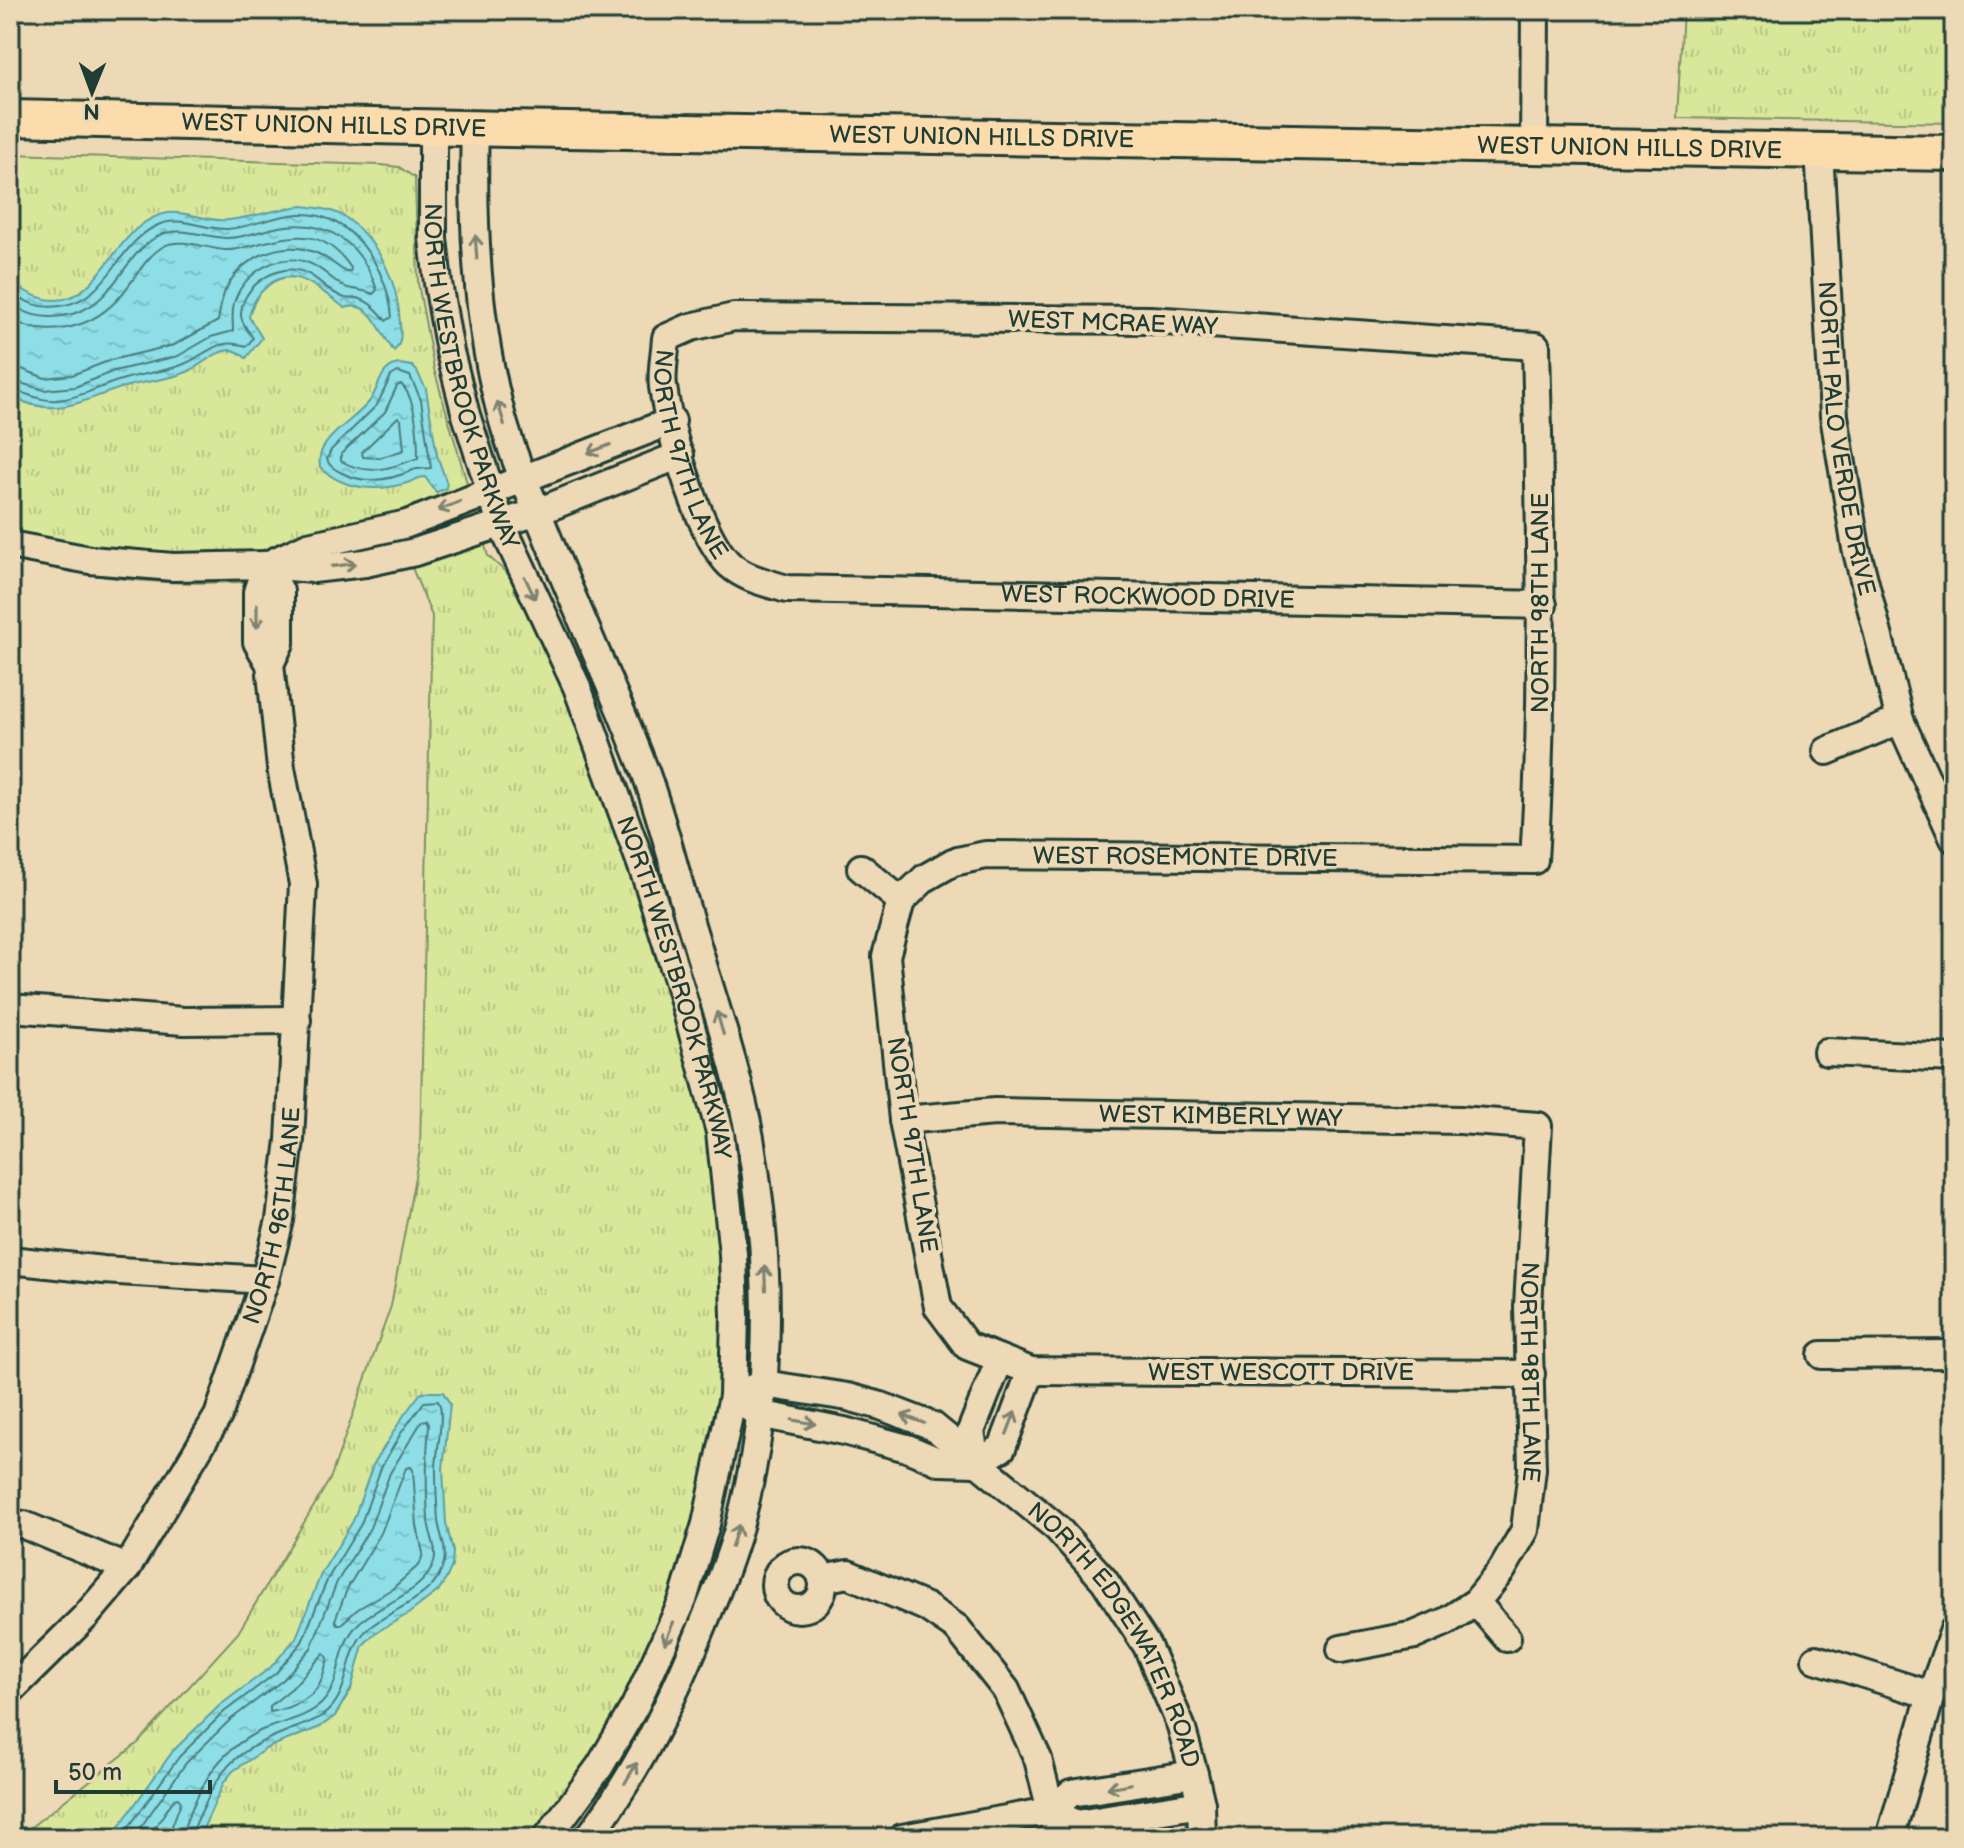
<svg xmlns="http://www.w3.org/2000/svg" width="1964" height="1848" viewBox="0 0 1964 1848" font-family="'Balsamiq Sans',sans-serif">
  <style>
    .grass { fill: url(#grass-tufts); stroke: #7c9267; stroke-width: 2 }
    .water { fill: url(#water-ripples); stroke: #619e9f; stroke-width: 2 }
    .lines { fill: none; stroke-linecap: round; stroke-linejoin: round }
    .shore { stroke: #4b7d7b; stroke-width: 2 }
    .minor-casing { stroke: #1f3d34; stroke-width: 32 }
    .major-casing { stroke: #1f3d34; stroke-width: 40 }
    .minor { stroke: #eed9b7; stroke-width: 26 }
    .major { stroke: #fcdcac; stroke-width: 34 }
    .oneway { stroke: #7c836f }
    .labels { text-anchor: middle; dominant-baseline: central; stroke-width: 8; stroke-linejoin: round; paint-order: stroke }
    .street-label { font-size: 24px; fill: #1f3d34; stroke: #eed9b7 }
  </style>
  <defs>
    <pattern id="grass-tufts" width="24" height="20" patternUnits="userSpaceOnUse" patternTransform="scale(2)"><rect width="24" height="20" fill="#d8e79a"/><path d="M3 7l-1-3M5 7V3M7 7l1-3M15 17l-1-3M17 17v-4M19 17l1-3" fill="none" stroke="#b9c785"/></pattern>
    <pattern id="water-ripples" width="26" height="14" patternUnits="userSpaceOnUse" patternTransform="scale(2)"><rect width="26" height="14" fill="#8ddee6"/><path d="M2 4q2-2 4 0t4 0M15 11q2-2 4 0t4 0" fill="none" stroke="#79bfc6"/></pattern>
  </defs>
  <rect width="100%" height="100%" fill="#eed9b7"/>
  <filter id="ink" filterUnits="userSpaceOnUse"><feTurbulence type="fractalNoise" baseFrequency=".0125" numOctaves="2"/><feDisplacementMap in="SourceGraphic" scale="16" xChannelSelector="R" yChannelSelector="G"/><feConvolveMatrix kernelMatrix="1 2 1 2 8 2 1 2 1" color-interpolation-filters="sRGB"/></filter>
  <g filter="url(#ink)">
    <!-- grass -->
    <path class="grass" d="M1683,10h271v113l-277,-5z
      M10,154l371,11 18,2 16,11 3,105 16,86 54,187 68,62 63,142 63,177 27,91 32,158 11,84 -1,129 -40,149 -64,156 -81,134h-549l121,-95 100,-110 92,-154 61,-173 29,-156 12,-534 -22,-53c-103,20 -231,28 -335,9 -22,-3 -43,-10 -65,-16z"/>
    <!-- water -->
    <path class="water" d="M302,206c16,2 33,3 47,14 32,25 49,63 51,103 1,11 2,21 -6,28 -13,-15 -22,-53 -49,-43 -13,-9 -27,-22 -42,-28 -26,-11 -49,13 -54,37l13,21 -16,20c-5,-4 -9,-8 -16,-8 -16,1 -29,16 -43,22 -22,9 -44,9 -66,16 -44,14 -66,31 -111,8v-115c87,66 94,-59 158,-68 20,-3 41,10 61,7 24,-3 48,-11 73,-14z
      M399,364l13,2 5,5 9,18 11,66 10,29 -2,5 -9,3 -11,-15c-9,0 -10,4 -18,6 -30,9 -64,7 -87,-16 -1,-7 -1,-12 3,-19 10,-18 33,-30 46,-46 11,-14 10,-35 30,-38z
      M426,1392h17l7,12 -7,65 3,54 7,28 -1,15 -6,13 -8,12 -30,23 -33,19 -12,12 -12,44 -16,27 -15,11 -53,21 -34,23 -9,11 -25,56h-88l62,-87 46,-45 52,-39 25,-29 25,-64 32,-53 20,-56 31,-50 16,-21z"/>
    <g class="lines">
      <!-- shore -->
      <path class="shore" d="M10,291c16,12 30,18 50,15 49,-6 56,-61 96,-80 23,-12 47,4 72,3 24,-2 47,-14 71,-15 54,-2 89,56 93,103l-6,4c-7,-10 -16,-20 -29,-23 -4,0 -8,1 -12,0 -18,-5 -29,-25 -48,-28 -25,-4 -57,19 -56,46 1,8 8,16 12,22l-6,8c-32,-10 -41,11 -68,20 -20,7 -41,8 -61,15 -20,6 -38,17 -60,19 -19,2 -31,-8 -48,-10
        M10,303c17,12 31,16 52,13 53,-7 57,-58 96,-80 20,-11 46,1 67,2 17,1 37,-8 54,-11 49,-9 82,16 98,63l-4,4c-9,-4 -16,-4 -25,-6 -13,-4 -24,-19 -37,-24 -29,-14 -66,7 -76,36 -4,11 -2,20 -2,31l-22,6 -33,19 -64,15 -39,16 -31,3 -34,-10
        M10,318c33,22 79,11 106,-17 17,-17 27,-43 48,-55 17,-9 43,3 61,4 10,1 20,-3 29,-5 43,-11 70,-17 97,23l-1,4h-4c-10,-6 -20,-16 -32,-20 -34,-13 -74,6 -89,39 -4,9 -5,20 -7,30l-44,24 -63,15 -39,15 -27,3 -23,-9 -12,-2
        M398,372l12,4 11,24 10,68c-5,1 -13,0 -18,2 -24,11 -49,15 -73,2 -7,-4 -11,-6 -13,-13l4,-9 46,-45 14,-29z
        M401,384c15,14 17,53 17,74 -27,10 -49,19 -77,3v-7l44,-42 12,-26z
        M398,417l3,3 3,30 -25,8 -16,-1 -1,-5z
        M411,1467l2,3 4,56 6,27 -3,11 -28,25 -34,20 -17,15h-4l-2,-4 13,-33 33,-54 25,-65z
        M324,1653l4,5c-8,28 -9,37 -39,49 -7,2 -12,4 -19,5v-6l22,-18z
        M121,1838l58,-81 45,-45 52,-39 26,-31 26,-64 33,-54 20,-56 20,-35 23,-31 14,-1c8,11 -3,55 -2,71 0,16 1,33 2,49 2,14 9,27 6,41 -7,35 -51,46 -75,66 -25,21 -17,58 -39,81 -12,13 -32,17 -48,24 -40,16 -60,31 -77,71 -5,11 -12,22 -13,34
        M133,1838l53,-75 44,-43 53,-40 28,-32 26,-66 33,-54 20,-55 32,-52 5,-1 2,4c-3,32 -3,63 -1,96 1,14 10,28 6,42 -8,29 -53,42 -74,60 -26,25 -16,59 -38,81 -15,15 -41,19 -60,27 -35,16 -53,40 -68,74 -5,11 -11,22 -12,34
        M148,1838l26,-39 4,-1 3,4 -9,24 -2,12"/>
      <!-- minor casing -->
      <g class="minor-casing">
        <g id="minor">
          <path id="s1" d="M433,127v111l5,45 12,69 16,63 35,108 76,164 71,196 31,100 41,149 13,122 2,61 -2,81 -27,128 -23,76 -48,106 -35,60 -53,72"/>
          <path d="M475,128c-3,93 1,188 24,278 9,38 25,74 40,110 34,87 74,171 107,258 19,53 32,110 49,164 19,66 43,133 55,200 22,127 23,260 -10,385 -12,43 -30,85 -47,126 -28,67 -61,131 -105,189"/>
          <path d="M1534,146l1,-136"/>
          <path id="s2" d="M1819,150l15,266 22,132 44,172 54,119"/>
          <path d="M10,545l80,15 83,7 93,-2 47,4 52,-6 50,-11 122,-40 143,-57"/>
          <path d="M269,564l39,-18 99,-22 265,-103"/>
          <path d="M266,565l14,26v52l-10,21"/>
          <path d="M1827,751l73,-31"/>
          <path d="M861,868l40,33"/>
          <path d="M10,1008l174,13 113,-1"/>
          <path d="M1827,1052l127,6"/>
          <path id="s3" d="M903,1120l92,-8 465,8 78,6 -10,180 4,163 -7,61 -23,40 -26,32 -29,19 -32,14 -74,14"/>
          <path d="M10,1260l93,10 162,10"/>
          <path d="M1822,1355l132,-1"/>
          <path id="s4" d="M1531,1374l-500,-3 -64,-25 -29,-39 -35,-187 -17,-164 15,-55 24,-23 28,-16 33,-7 548,5c11,-173 6,-341 2,-514l-386,-26 -416,-3 -43,10 -25,11c-1,16 -5,34 -3,49 6,43 36,149 67,178 16,14 37,18 57,24l756,16"/>
          <path id="s5" d="M747,1390l17,-6 84,13 33,9 52,20 124,102 47,52 43,66 34,80 13,48 7,30 1,34"/>
          <path d="M745,1405l14,9 85,17 63,17 33,14 36,1"/>
          <path d="M976,1463l26,-15 29,-77"/>
          <path d="M976,1463l-5,-32 29,-72"/>
          <path d="M10,1523l14,2 103,43"/>
          <circle cx="799" cy="1585" r="24"/>
          <path d="M822,1579l26,-5 78,33 31,21 49,62 32,69 20,79"/>
          <path d="M1476,1602l31,36"/>
          <path d="M1816,1659l115,36"/>
          <path id="s6" d="M10,1691l76,-75 41,-48 91,-152 47,-136 15,-60 10,-80 13,-256 -22,-116 -11,-104 -13,-22v-50l9,-27"/>
          <path d="M1050,1811l27,13 124,-20"/>
          <path d="M902,1838l148,-27 21,-18 123,-19"/>
          <path d="M1890,1838l41,-143 23,-65"/>
        </g>
      </g>
      <!-- major casing -->
      <g class="major-casing">
        <g id="major">
          <path id="s7" d="M10,118l498,11 1446,24"/>
        </g>
      </g>
      <!-- minor -->
      <use href="#minor" class="minor"/>
      <!-- major -->
      <use href="#major" class="major"/>
    </g>
    <!-- one-way arrows -->
    <defs><path id="oneway-shaft" d="M-6 0H5M1.5-3L5.5 0L1.5 3" fill="none" stroke-width="1.6" stroke-linecap="round" stroke-linejoin="round" transform="scale(2)"/></defs>
    <g class="oneway">
      <use href="#oneway-shaft" transform="translate(476 247) rotate(-94)"/>
      <use href="#oneway-shaft" transform="translate(501 413) rotate(-106)"/>
      <use href="#oneway-shaft" transform="translate(599 449) rotate(159)"/>
      <use href="#oneway-shaft" transform="translate(449 506) rotate(158)"/>
      <use href="#oneway-shaft" transform="translate(344 565) rotate(-7)"/>
      <use href="#oneway-shaft" transform="translate(530 588) rotate(65)"/>
      <use href="#oneway-shaft" transform="translate(257 616) rotate(90)"/>
      <use href="#oneway-shaft" transform="translate(720 1023) rotate(-106)"/>
      <use href="#oneway-shaft" transform="translate(765 1278) rotate(-92)"/>
      <use href="#oneway-shaft" transform="translate(913 1419) rotate(-159)"/>
      <use href="#oneway-shaft" transform="translate(804 1422) rotate(10)"/>
      <use href="#oneway-shaft" transform="translate(1011 1423) rotate(-69)"/>
      <use href="#oneway-shaft" transform="translate(735 1536) rotate(-71)"/>
      <use href="#oneway-shaft" transform="translate(669 1633) rotate(112)"/>
      <use href="#oneway-shaft" transform="translate(631 1773) rotate(-59)"/>
      <use href="#oneway-shaft" transform="translate(1119 1786) rotate(170)"/>
    </g>
  </g>
  <g class="labels">
    <!-- street labels -->
    <g class="street-label">
      <text stroke="none"><textPath href="#s7" startOffset="324">WEST UNION HILLS DRIVE</textPath></text>
      <text stroke="none"><textPath href="#s7" startOffset="972">WEST UNION HILLS DRIVE</textPath></text>
      <text stroke="none"><textPath href="#s7" startOffset="1620">WEST UNION HILLS DRIVE</textPath></text>
      <text transform="translate(1113 323) rotate(2)">WEST MCRAE WAY</text>
      <text stroke="none"><textPath href="#s1" startOffset="254">NORTH WESTBROOK PARKWAY</textPath></text>
      <text stroke="none"><textPath href="#s2" startOffset="290">NORTH PALO VERDE DRIVE</textPath></text>
      <text stroke="none"><textPath href="#s4" startOffset="3186">NORTH 97TH LANE</textPath></text>
      <text stroke="none"><textPath href="#s4" startOffset="3730">WEST ROCKWOOD DRIVE</textPath></text>
      <text transform="translate(1540 603) rotate(-90)">NORTH 98TH LANE</text>
      <text stroke="none"><textPath href="#s4" startOffset="1328">WEST ROSEMONTE DRIVE</textPath></text>
      <text stroke="none"><textPath href="#s1" startOffset="902">NORTH WESTBROOK PARKWAY</textPath></text>
      <text stroke="none"><textPath href="#s3" startOffset="318">WEST KIMBERLY WAY</textPath></text>
      <text transform="translate(912 1145) rotate(81)">NORTH 97TH LANE</text>
      <text stroke="none"><textPath href="#s6" startOffset="556">NORTH 96TH LANE</textPath></text>
      <text x="1281" y="1372">WEST WESCOTT DRIVE</text>
      <text stroke="none"><textPath href="#s3" startOffset="882">NORTH 98TH LANE</textPath></text>
      <text stroke="none"><textPath href="#s5" startOffset="476">NORTH EDGEWATER ROAD</textPath></text>
    </g>
  </g>
  <!-- margin -->
  <rect width="1964" height="1848" fill="none" stroke="#eed9b7" stroke-width="40"/>
  <rect x="20" y="20" width="1924" height="1808" fill="none" stroke="#1f3d34" stroke-width="3" filter="url(#ink)"/>
  <!-- north arrow -->
  <g transform="translate(92 92) rotate(181)" stroke="#eed9b7" stroke-width="6" paint-order="stroke">
  <path d="M0-6L14 30L0 20L-14 30Z" fill="#1f3d34"/>
  <text y="-12" font-size="22" font-weight="bold" text-anchor="middle" fill="#1f3d34">N</text>
  </g>
  <!-- scale -->
  <path d="M56 1780v12h154v-12" fill="none" stroke="#1f3d34" stroke-width="4"/>
  <text x="68" y="1780" font-size="24" fill="#1f3d34" stroke="#eed9b7" stroke-width="6" paint-order="stroke">50 m</text>
</svg>
